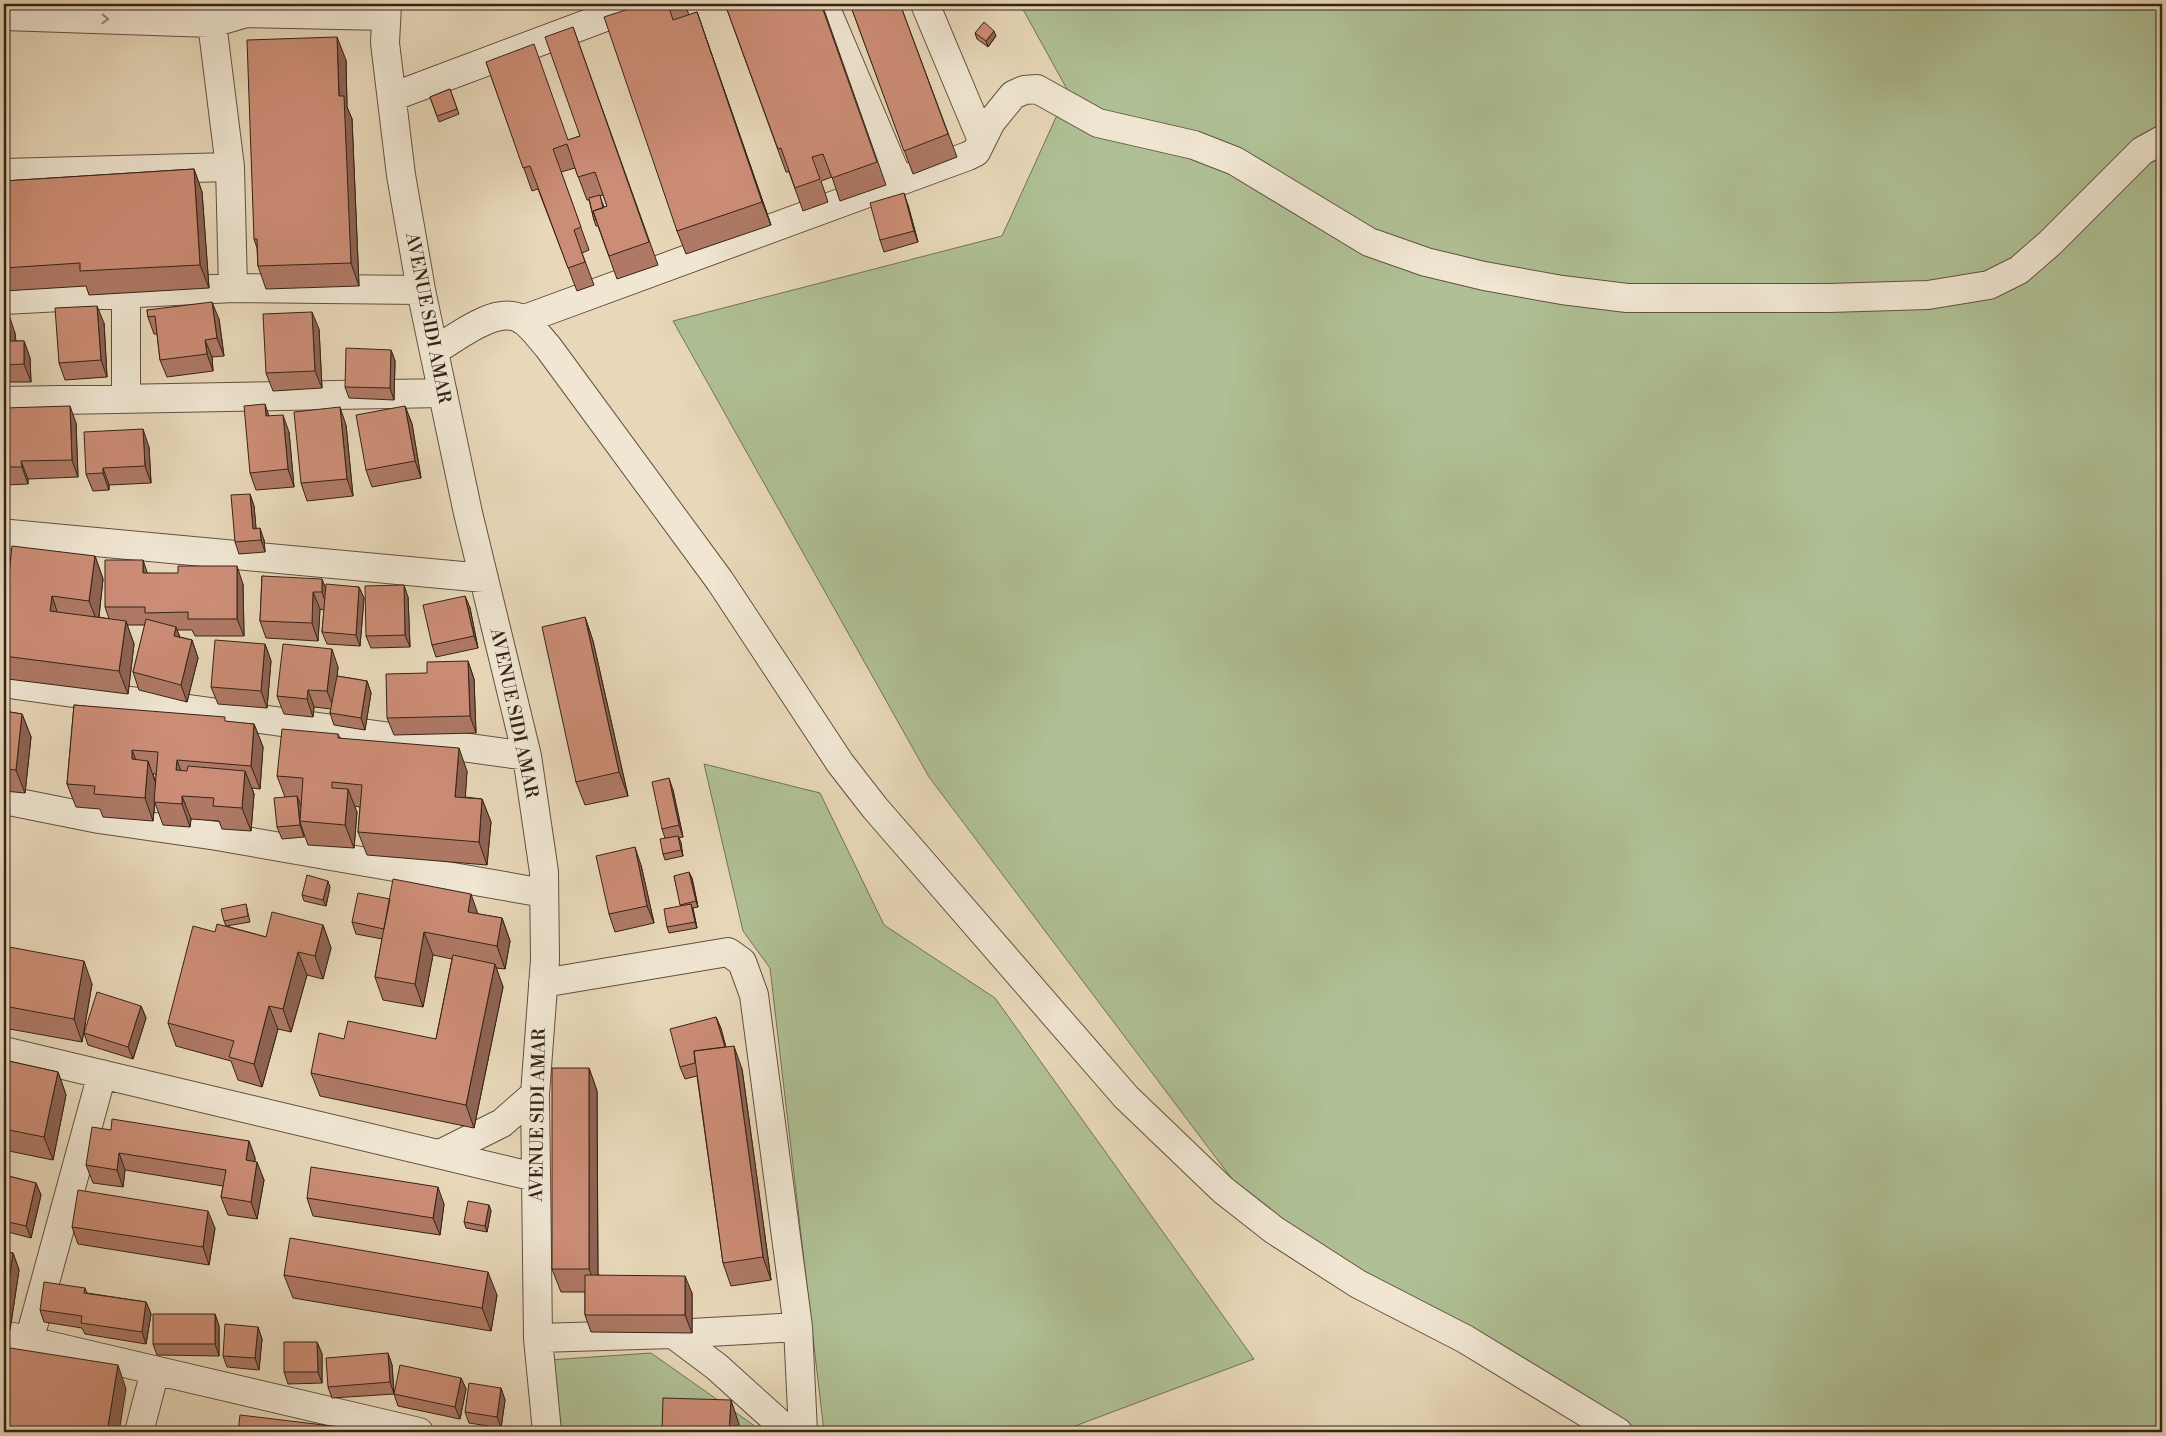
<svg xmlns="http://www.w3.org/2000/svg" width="2166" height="1436" viewBox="0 0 2166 1436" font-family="'Libre Bodoni',serif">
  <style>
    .green { fill: #afc094; stroke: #727256 }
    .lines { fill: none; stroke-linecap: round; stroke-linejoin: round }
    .minor-casing { stroke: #625040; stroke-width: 30 }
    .minor { stroke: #f0e6d2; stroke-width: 28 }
    .wall { fill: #af7965; stroke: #352318; fill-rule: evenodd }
    .shaded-wall { fill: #8f6353; stroke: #352318 }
    .building { fill: #cc8d76; stroke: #352318 }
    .oneway { stroke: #928475 }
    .labels { text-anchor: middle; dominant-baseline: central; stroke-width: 4.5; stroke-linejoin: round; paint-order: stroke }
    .street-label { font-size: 18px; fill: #352318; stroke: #f0e6d2 }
  </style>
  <rect width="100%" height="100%" fill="#e8d8b9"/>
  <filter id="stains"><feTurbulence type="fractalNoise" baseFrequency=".004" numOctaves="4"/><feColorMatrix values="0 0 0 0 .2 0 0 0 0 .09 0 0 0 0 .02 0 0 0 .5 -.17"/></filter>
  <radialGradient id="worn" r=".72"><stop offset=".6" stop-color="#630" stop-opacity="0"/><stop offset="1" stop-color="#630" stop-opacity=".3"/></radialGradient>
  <!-- green -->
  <path class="green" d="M1020,4h1142v1428h-538l-352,-200 -343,-455 -256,-456 329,-85 66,-145z
    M704,764l116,29 64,132 111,73 259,361 -195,73h-235l-54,-464 -27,-37z
    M651,1353l108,76 2,3h-206l-6,-72z"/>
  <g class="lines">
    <!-- minor casing -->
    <g class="minor-casing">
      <path id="minor" d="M387,4l-2,39 16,132 20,115 47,223 59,243 17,116 1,88 -10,134 3,244 9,94
        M824,4l75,177
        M925,4l57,136
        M213,5l-1,18 18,144 3,121
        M4,16l208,7 34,-10 140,3
        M392,97l248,-93
        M4,173l226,-6
        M4,300l229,-12 188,2
        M522,320l446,-164 8,-4 15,-30 22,-27 11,-5 13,-1 61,34 96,22 41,16 134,81 57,20 58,14 78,14 65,8h202l99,-3 61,-10 30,-15 31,-27 92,-92 20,-11
        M434,351c22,-13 62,-46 87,-32 10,6 19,19 27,28l172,234 120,182 35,45 251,289 97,93 51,40 84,54 107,55 153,93
        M126,399v-107
        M4,401l439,-8
        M10,534l474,44
        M16,685l511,71
        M4,800l95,19 118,17 327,57
        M543,983l185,-31 14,10 12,33 44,332 5,105
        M4,1051l531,126
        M440,1154l62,-31 33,-29
        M673,1334l44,33 72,65
        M4,1335l415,97
        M538,1338l135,-4 125,-7
        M29,1341l73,-267
        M139,1432l16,-61"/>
    </g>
    <!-- minor -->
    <use href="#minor" class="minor"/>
  </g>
  <!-- wall -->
  <path class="wall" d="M644,4h41l4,11 8,-3 74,213 -85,29 -9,-23z
    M725,4h97l64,181 -46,16 -8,-24 -11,4 7,21 -25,9 -14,-39h-3z
    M850,4h50l57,153 -44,17z
    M573,27l85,238 -41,14 -19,-53h-2l-2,-6 -5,-20h-2l-12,-32 -14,4 28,78 -7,3 12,32 -17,6 -39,-102 -6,2 -46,-129 82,78 12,-4zM603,195l4,11 -3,1 -4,-11z
    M975,33l21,3 -8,11 -11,-8z
    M346,60l1,47 5,12 7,167 -93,3 -8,-23 -1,-18 -3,-9z
    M450,89l9,25 -20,8 -9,-25z
    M194,169l8,23 7,96 -120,7 -3,-9 -82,5v-110z
    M908,205l10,37 -34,10 -4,-12z
    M147,310l72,9 5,37 -12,1 1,14 -46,6 -7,-17 -3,-26h-3l-6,-17z
    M4,315l11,18 1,8h8l6,17 1,24h-27z
    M104,323l3,54 -42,3 -6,-17z
    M319,329l3,59 -49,3 -7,-18z
    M391,350l4,11 -1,39 -45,-2 -4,-11z
    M405,406l7,18 9,54 -49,9 -6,-17z
    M4,408l72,15 2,54 -50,2v5l-22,1 -2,-5z
    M346,425l7,71 -46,5 -6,-18z
    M289,432l5,55 -38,3 -6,-17z
    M149,447l2,36 -42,2v5l-16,1 -7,-17z
    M250,494l4,12 2,22 8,12 1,12 -26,2 -4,-12z
    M95,556l8,23 -4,38 10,2 -4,-12 43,-34 95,11 1,52h-49l-3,-6h-15l3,7 12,3 6,18 -11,44 -48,-12 -6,-18 12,-47h-18l7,19 -6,50 -120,-15 -4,-13v-46z
    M262,576l64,11h33l5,11 -4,48 -33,-2 -5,-12 2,-22 -4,-1 -2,32 -52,-3 -6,-17z
    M465,596l5,12 8,40 -42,9 -4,-12z
    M408,597l2,50 -39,1 -5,-12z
    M585,617l8,24 35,155 -43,9 -9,-23z
    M265,644l6,17 -4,47 -49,-4 -7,-17z
    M468,661l6,18 2,54 -82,2 -7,-17 40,-45z
    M338,667l-1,9 30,5 4,12 -6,37 -31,-5 -4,-12 1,-4 -17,-2 -1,10 -29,-3 -7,-18z
    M74,705l153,17 27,2 9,23 -3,42 -8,-1 2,6 -3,37 -29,-2 -3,-8 -28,-2 -1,8 -27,-2 -8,-22 -2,18 -50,-4 -3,-8 -24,-2 -9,-23zM153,774h3v9z
    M4,711l18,3 9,23 -6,56 -21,-2z
    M338,734l2,4 127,33 -2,26 17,2 9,23 -4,43 -120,-10 -9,-23 2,-25 -6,-1 3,6 -3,36 -46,-3 -4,-11v3l-22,2 -5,-12 8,-30 -8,-21z
    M673,790l10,47 -4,1 4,18 -18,4 -2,-6 2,-16 -3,-9z
    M641,865l13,58 -39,9 -6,-18z
    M674,876l18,2 6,29 -5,1 4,20 -28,5 -2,-6 14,-21z
    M330,887l-4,19 -22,-5 -2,-6z
    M390,899l112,19 8,23 -5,28 -9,-1 7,19 -29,141 -154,-32 -9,-23 33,-34h92l16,-80 -19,-4 -10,52 -40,-7 -8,-23 7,-38 -26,-5 -4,-12z
    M246,904l4,18 -24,4 40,11 57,-12 8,23 -8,31 -16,-4 -16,57 -13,-3 -16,58 -24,-7 -7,-19 -55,-15 -8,-23 58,-97 -2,-5z
    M4,946l88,38 -10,58 -78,-14z
    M141,1006l5,12 -13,41 -45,-14 -4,-12z
    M716,1017l10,30 16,22 29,211 -40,6 -8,-23 -26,-187 -12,3 -5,-12z
    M4,1060l54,12 8,23 -13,65 -49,-10z
    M589,1068l8,23 1,184 94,18v40l-101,-1 -6,-17v-23h-24l-9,-23z
    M111,1130l138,11 6,17v4l9,18 -7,39 -29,-4 -7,-18 2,-11 -98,-16 -2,17 -30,-4 -7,-18z
    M4,1175l32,8 5,12 -10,43 -27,-7z
    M307,1198l137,6 -4,31 -127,-19z
    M489,1205l2,6 -4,21 -21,-4 -2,-6z
    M72,1227l143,1 -6,37 -131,-21z
    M4,1251l9,2 6,17 -9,60 -6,-1z
    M284,1275l213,20 -6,36 -198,-33z
    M85,1288l2,5 59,9 5,12 -5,30 -61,-10 -3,-6 -38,-6 -4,-12z
    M215,1314l4,12v30l-62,-1 -4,-11z
    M258,1327l4,12 -3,31 -32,-3 -4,-11z
    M317,1342l5,12v29l-34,1 -4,-12z
    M388,1353l4,12 2,27 67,-14 5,11 -6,30 -62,-13 -4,-12 -62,4 -4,-11z
    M501,1388l4,12 -4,28 -32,-5 -4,-11z"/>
  <!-- shaded-wall -->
  <path class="shaded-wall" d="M697,12l8,23 66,190 -9,-23z
    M994,31l2,5 -8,11 -2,-6z
    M337,37l9,23 1,47 5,12 7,167 -8,-23 -12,-167z
    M194,169l8,23 7,96 -9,-23z
    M904,193l4,12 10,37 -4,-11z
    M212,302l7,17 5,37 -7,-18z
    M97,306l7,17 3,54 -6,-17z
    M312,312l7,17 3,59 -7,-17z
    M9,315l6,18 1,25 -6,-17z
    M205,340l7,17 1,14 -6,-17z
    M24,341l6,17 1,24 -7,-18z
    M391,350l4,11 -1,39 -4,-12z
    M265,404l6,18 -5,-6z
    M70,406l6,17 2,54 -6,-17z
    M405,406l7,18 9,54 -6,-17z
    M340,407l6,18 7,71 -6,-17z
    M283,415l6,17 5,55 -6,-18z
    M143,429l6,18 2,36 -6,-17z
    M21,461l7,18v5l-6,-17z
    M103,468l6,17v5l-6,-17z
    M250,494l4,12 3,34 -4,-11z
    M260,528l4,12 1,12 -4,-12z
    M95,556l8,23 -5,45 -9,-23z
    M143,560l6,18 -6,-5z
    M237,566l6,18 1,52 -7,-17z
    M322,579l7,17 -1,14 -6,-18z
    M404,585l4,12 2,50 -5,-12z
    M359,587l5,11 -4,48 -4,-11z
    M313,592l7,17 -2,32 -6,-18z
    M52,596l8,24 -10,-9z
    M465,596l5,12 8,40 -4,-12z
    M585,617l8,24 35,155 -9,-24z
    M126,621l8,23 -6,50 -9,-23z
    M176,627l6,17 -8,-8z
    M192,640l6,18 -11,44 -6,-17z
    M265,644l6,17 -4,47 -6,-17z
    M332,649l6,18 -4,42 -7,-18z
    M468,661l6,18 2,54 -6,-17z
    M367,681l4,12 -6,37 -4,-12z
    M308,690l6,17 -1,10 -6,-18z
    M22,714l9,23 -6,56 -9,-23z
    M254,724l9,23 -3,42 -9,-23z
    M459,748l8,23 -3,49 -9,-23z
    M132,750l9,23 -9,-14z
    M177,760l8,23 -9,-13z
    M148,761l8,23 -3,37 -8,-23z
    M245,771l9,23 -3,37 -9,-23z
    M669,778l4,12 10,47 -4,-12z
    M348,789l9,23 -3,36 -9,-23z
    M182,796l9,23 -1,8 -8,-23z
    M297,796l5,12 -2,13z
    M482,799l9,23 -4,43 -8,-23z
    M300,822l4,12v3l-4,-12z
    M678,836l3,6 2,14 -2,-6z
    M635,847l6,18 13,58 -7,-17z
    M689,872l3,6 6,29 -2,-6z
    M328,881l2,6 -4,19 -3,-6z
    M471,894l8,23 -11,-5z
    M691,904l2,6 4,18 -2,-6z
    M502,918l8,23 -5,28 -8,-23z
    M323,925l8,23 -8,31 -8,-23z
    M424,932l9,23 -10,52 -8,-23z
    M298,952l9,23 -16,57 -8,-23z
    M84,961l8,23 -10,58 -8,-23z
    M495,964l8,23 -29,141 -8,-23z
    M141,1006l5,12 -13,41 -5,-12z
    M269,1006l9,23 -16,58 -8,-23z
    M716,1017l5,11 10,38 -4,-12z
    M734,1046l8,23 29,211 -8,-23z
    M589,1068l8,23 1,201 -9,-23z
    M58,1072l8,23 -13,65 -9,-23z
    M249,1141l6,17 -3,20 -6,-18z
    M119,1153l6,17 -2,17 -6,-17z
    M257,1162l7,18 -7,39 -6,-17z
    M36,1183l5,12 -10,43 -5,-12z
    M438,1187l6,17 -4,31 -7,-17z
    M489,1205l2,6 -4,21 -2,-6z
    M208,1211l7,17 -6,37 -6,-18z
    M13,1253l6,17 -9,60 -6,-17z
    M488,1272l9,23 -6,36 -9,-23z
    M685,1276l7,17v40l-7,-18z
    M146,1302l5,12 -5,30 -4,-12z
    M215,1314l4,12v30l-4,-12z
    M258,1327l4,12 -3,31 -4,-12z
    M317,1342l5,12v29l-4,-11z
    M388,1353l4,12 2,29 -4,-12z
    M118,1365l8,24 -7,43h-12z
    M461,1378l5,11 -6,30 -5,-12z
    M501,1388l4,12 -4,28 -4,-11z
    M731,1400l8,24v8h-10z"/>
  <!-- building -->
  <path class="building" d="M644,4h24l5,16 24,-8 65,190 -85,29 -73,-214z
    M725,4h96l56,158 -45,16 -9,-24 -11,3 8,22 -25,9 -14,-40 -3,1z
    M850,4h50l48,130 -44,17z
    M984,22l10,9 -8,10 -11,-8z
    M573,27l76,215 -40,14 -16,-45 14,-5 -12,-34 -17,5 -11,-33 -14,5 28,78 -7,3 11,32 -17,6 -38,-102 -7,2 -37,-106 48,-18 34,96 12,-4 -35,-99z
    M337,37l2,59h5l7,167 -93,3 -1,-27h-3l-7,-199z
    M450,89l7,20 -20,7 -7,-19z
    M194,169l6,96 -120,6v-8l-76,5v-87z
    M904,193l10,38 -34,9 -10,-37z
    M600,195l3,13 -10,3 3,9h-2l-5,-22z
    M212,302l5,36 -12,2 2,14 -47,6 -5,-44 -7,1 -1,-7z
    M97,306l4,54 -42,3 -4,-55z
    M312,312l3,59 -49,2 -3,-59z
    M4,315h5l1,26h14v23l-20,1z
    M346,348l45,2 -1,38 -45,-1z
    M265,404l1,12 17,-1 5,54 -38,4 -6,-67z
    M70,406l2,54 -51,1 1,6h-18v-59z
    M405,406l10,55 -49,9 -10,-55z
    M340,407l7,72 -46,4 -7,-71z
    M143,429l2,37 -42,2v5l-17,1 -2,-42z
    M250,494l3,35 7,-1 1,12 -26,2 -4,-47z
    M12,546l83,10 -6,45 -37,-5 -2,15 76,10 -7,50 -115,-15v-36z
    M105,560h38v13h35v-7h59v53h-49v-7l-43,1v-6h-40z
    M262,576l60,3v13h-9l-1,31 -52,-2z
    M326,584l33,3 -3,48 -34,-3z
    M404,585l1,50 -39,1 -1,-50z
    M465,596l9,40 -42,9 -9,-40z
    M585,617l34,155 -43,10 -34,-155z
    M146,619l30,8 -2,9 18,4 -11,45 -48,-13z
    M215,640l50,4 -4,47 -50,-4z
    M283,644l49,5 -5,42 -19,-1 -1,9 -30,-3z
    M468,661l2,55 -83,2 -1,-44 41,-1v-11z
    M337,676l30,5 -6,37 -31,-5z
    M74,705l151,12v4l29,3 -3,42 -74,-6 -1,10 11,1 1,-5 57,5 -3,37 -29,-2 1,-8 -32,-2v8l-28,-2 4,-50 -26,-2v9l16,2 -3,37 -51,-4 1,-8 -28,-2z
    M4,711l18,3 -6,56 -12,-1z
    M282,729l56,5v4l121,10 -4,49 27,2 -3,43 -121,-10 4,-47 -30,-3v6l16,1 -3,36 -45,-4 3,-43 -26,-2z
    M669,778l10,47 -17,4 -10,-47z
    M297,796l3,29 -23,2 -3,-29z
    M678,836l3,14 -18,4 -3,-15z
    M635,847l12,59 -38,8 -13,-58z
    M689,872l7,29 -16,4 -6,-29z
    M307,875l21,6 -5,19 -21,-5z
    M393,879l78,15 -3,18 34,6 -5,28 -73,-14 -9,52 -40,-7z
    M358,893l32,6 -6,30 -32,-7z
    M246,904l2,12 -24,5 -3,-12z
    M691,904l4,18 -28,5 -3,-18z
    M272,912l51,13 -8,31 -17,-4 -15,57 -14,-3 -15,58 -25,-7 5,-16 -66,-18 25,-97 22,6 2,-8 49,13z
    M4,946l80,15 -10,58 -70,-13z
    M453,955l42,9 -29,141 -155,-32 8,-40 25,6 4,-18 88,18z
    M97,992l44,14 -13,41 -44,-14z
    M716,1017l9,30 -31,4 1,12 -15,4 -10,-38z
    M734,1046l29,211 -40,6 -29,-212z
    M4,1060l54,12 -14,65 -40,-8z
    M552,1068h37v201h-37z
    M112,1119l137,22 -3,19 11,2 -6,40 -30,-5 5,-27 -107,-17 -2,17 -31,-5 6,-38 19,3z
    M311,1167l127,20 -5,31 -126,-20z
    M4,1175l32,8 -10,43 -22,-5z
    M78,1190l130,21 -5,36 -131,-20z
    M468,1201l21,4 -4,21 -21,-4z
    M290,1238l198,34 -6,36 -198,-33z
    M4,1251l9,2 -9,60z
    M585,1275l100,1v39h-100z
    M44,1282l41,6 -1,5 62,9 -4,30 -61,-9 1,-7 -42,-6z
    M153,1314h62v30h-62z
    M225,1324l33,3 -3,31 -32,-2z
    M284,1342h33l1,30h-34z
    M4,1347l114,18 -11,67h-103z
    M388,1353l2,29 -62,5 -2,-29z
    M400,1365l61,13 -6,29 -61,-13z
    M469,1383l32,5 -4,29 -32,-5z
    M663,1398l68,2 -2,32h-67z
    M240,1415l142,17h-144z
    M1366,1428l4,4h-9z"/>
  <!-- one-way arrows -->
  <defs><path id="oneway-chevron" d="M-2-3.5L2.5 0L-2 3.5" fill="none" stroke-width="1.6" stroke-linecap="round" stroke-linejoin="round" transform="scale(1.25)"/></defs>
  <use class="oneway" href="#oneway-chevron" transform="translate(105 19) rotate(2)"/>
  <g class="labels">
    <!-- street labels -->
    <g class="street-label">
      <text transform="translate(428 318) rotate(79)">AVENUE SIDI AMAR</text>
      <text transform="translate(514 713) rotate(78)">AVENUE SIDI AMAR</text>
      <text transform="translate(538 1115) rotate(-89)">AVENUE SIDI AMAR</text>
    </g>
  </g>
  <!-- margin -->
  <rect width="2166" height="1436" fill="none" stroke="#e8d8b9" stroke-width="20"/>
  <rect x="5" y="5" width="2156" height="1426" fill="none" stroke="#352318" stroke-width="2.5"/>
  <rect x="10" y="10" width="2146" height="1416" fill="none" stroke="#352318"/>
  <rect width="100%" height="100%" filter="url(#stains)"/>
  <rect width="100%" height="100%" fill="url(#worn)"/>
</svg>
